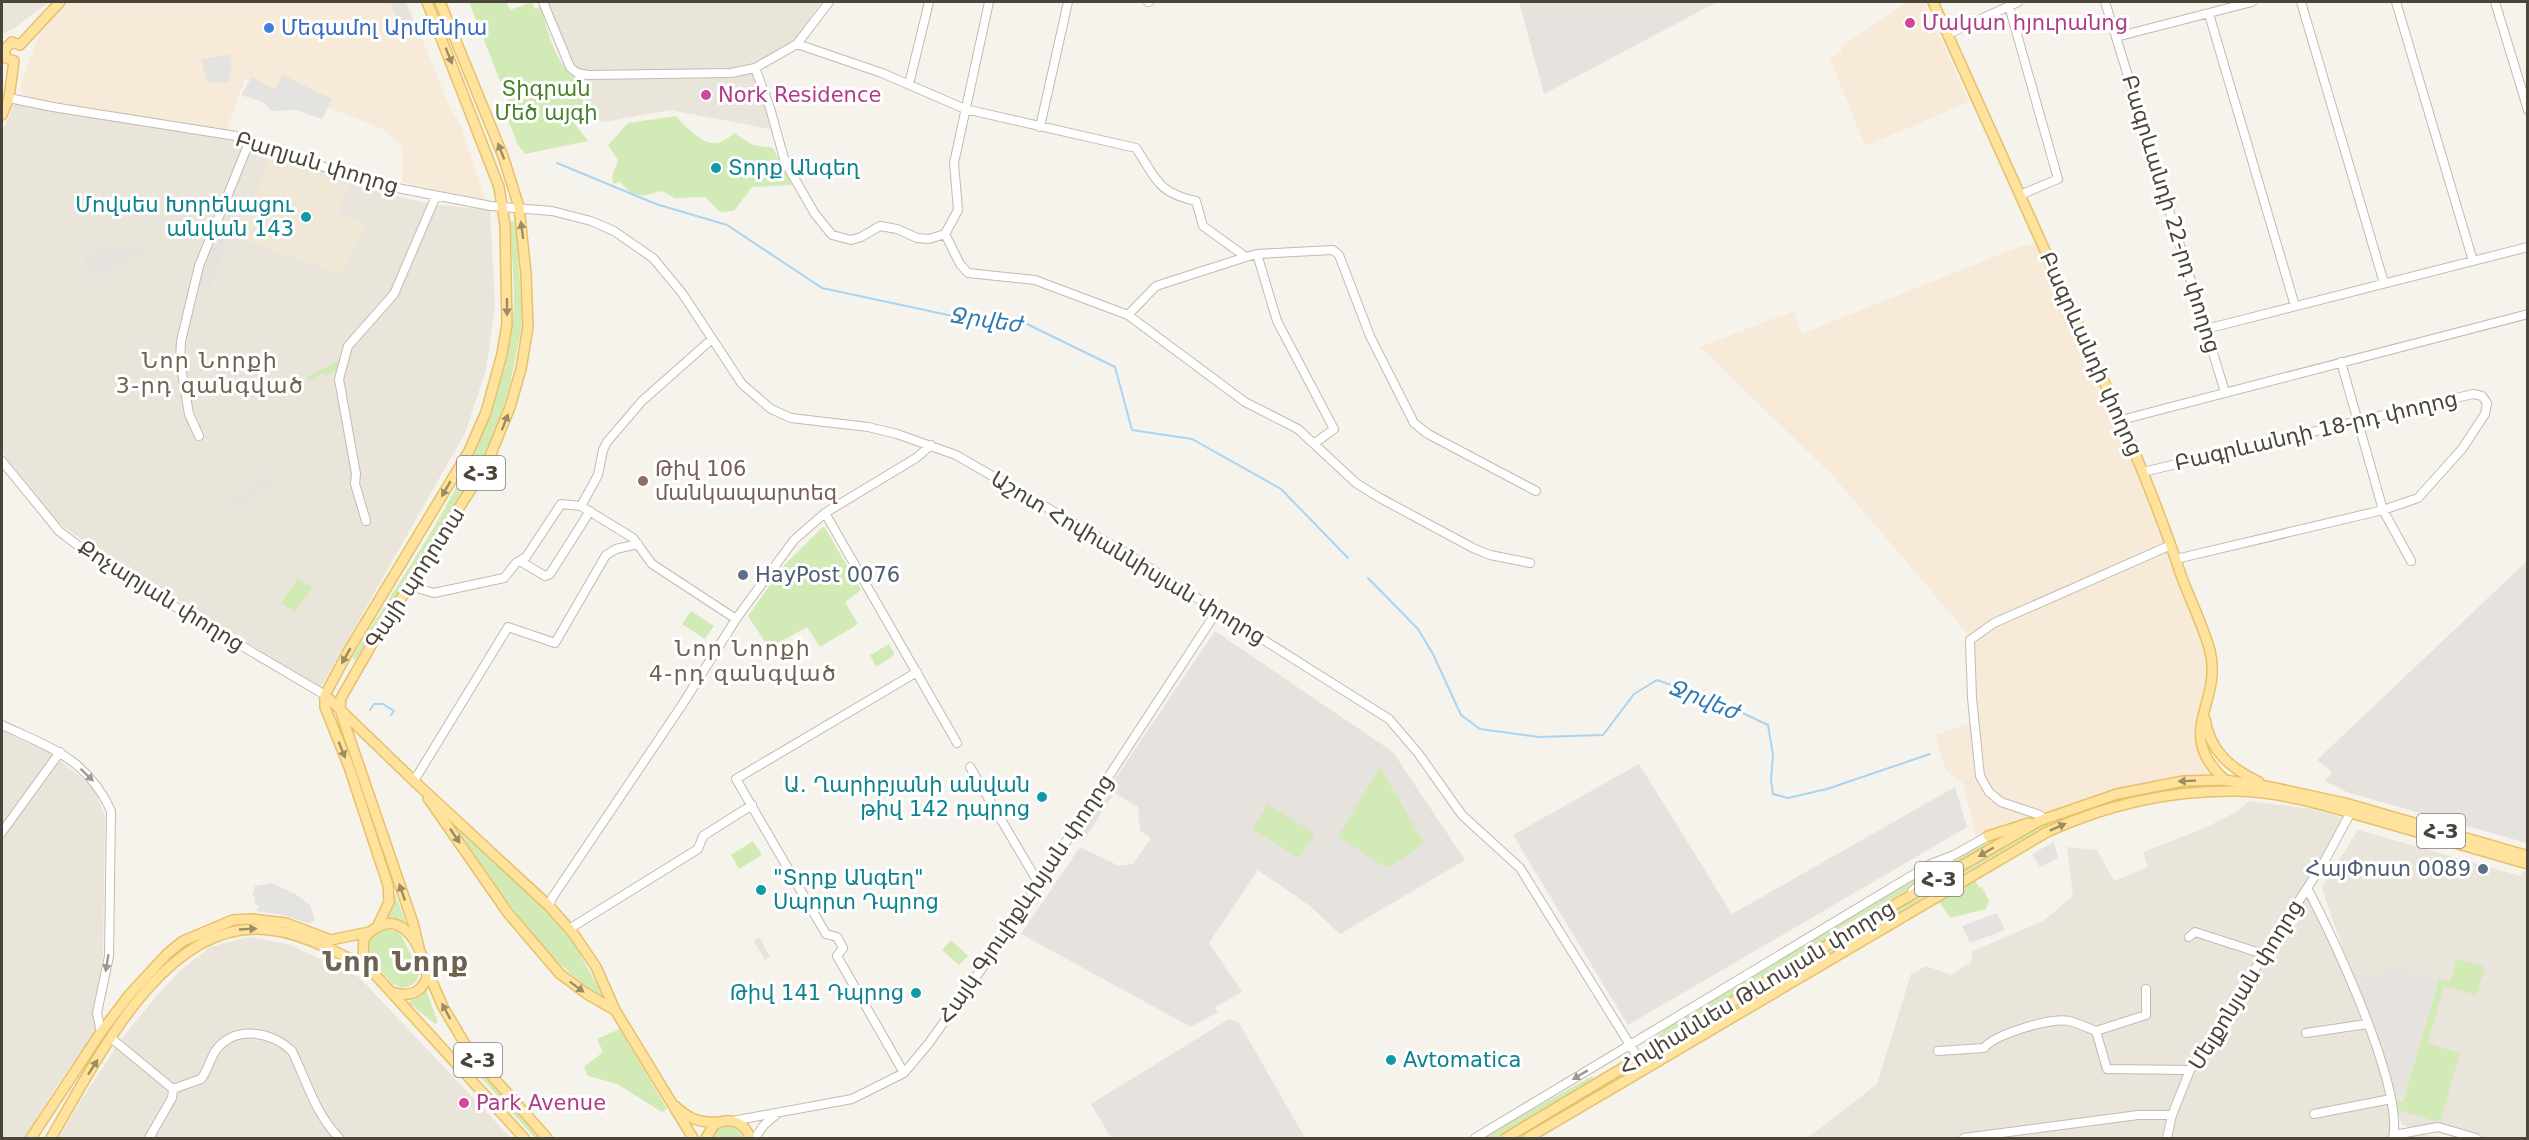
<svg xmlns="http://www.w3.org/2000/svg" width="2529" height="1140" viewBox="0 0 2529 1140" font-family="'DejaVu Sans','Noto Sans Armenian',sans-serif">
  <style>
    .residential { fill: #eae5da }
    .commercial { fill: #f7ead8 }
    .industrial { fill: #e6e2dd }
    .education { fill: #efe8d6 }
    .green { fill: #d2eab5 }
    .parking { fill: #e5e3e0 }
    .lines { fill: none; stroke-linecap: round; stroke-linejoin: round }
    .stream { stroke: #a9d4f2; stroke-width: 2 }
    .minor-casing { stroke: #c2bbae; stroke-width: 10 }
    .major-casing { stroke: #e6c16a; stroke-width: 12 }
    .minor { stroke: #fff; stroke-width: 8 }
    .major { stroke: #ffe39c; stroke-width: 9 }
    .oneway { fill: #9c8c66 }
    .oneway2 { fill: #9c9892 }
    .hotel-dot { fill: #d1479c; stroke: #fff; stroke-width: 2 }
    .shop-dot { fill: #3f7fe0; stroke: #fff; stroke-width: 2 }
    .culture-dot { fill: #0f9aa8; stroke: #fff; stroke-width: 2 }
    .education-dot { fill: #8d6e63; stroke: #fff; stroke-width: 2 }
    .service-dot { fill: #5c6f8a; stroke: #fff; stroke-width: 2 }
    .labels { text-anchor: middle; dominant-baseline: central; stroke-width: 6; stroke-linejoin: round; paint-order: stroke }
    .shield { fill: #fff; stroke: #817c74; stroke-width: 1.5 }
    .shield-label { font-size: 20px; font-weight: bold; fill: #4b4439 }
    .hotel-label { font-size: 21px; fill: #b23c85; stroke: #fff; text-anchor: start }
    .shop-label { font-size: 21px; fill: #366cbe; stroke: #fff; text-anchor: start }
    .park-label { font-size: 21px; fill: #4a7f2a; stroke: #fff }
    .street-label { font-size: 21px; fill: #4b4439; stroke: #fff }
    .culture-label { font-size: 21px; fill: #0d838f; stroke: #fff; text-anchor: start }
    .education-label { font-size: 21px; fill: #785e54; stroke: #fff; text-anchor: start }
    .service-label { font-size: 21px; fill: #4e5e75; stroke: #fff; text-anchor: start }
    .water-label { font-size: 22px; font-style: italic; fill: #2e7ab2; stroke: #fff }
    .neighbourhood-label { font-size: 22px; letter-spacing: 1.5px; fill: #6e6250; stroke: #fff }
    .district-label { font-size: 27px; font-weight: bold; letter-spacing: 1.5px; fill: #6e6250; stroke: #fff }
  </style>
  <rect width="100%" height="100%" fill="#f6f3ec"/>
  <!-- residential -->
  <path class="residential" d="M2,2h47l-36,27 -11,5z
    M547,2h274l-26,38 -43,27 14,30 4,32 -100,-19 -65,12 -21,-3 3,-38 -17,-18z
    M14,104l217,35 159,55 40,10 60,6 5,95 -9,65 -21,63 -144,254 -226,-137 -37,-28 -56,-70v-320z
    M2,731l47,21 45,36 11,28 -2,138 -10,62 3,14 -43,62 -28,46h-23z
    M2250,801l61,8 33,9 -26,47 -16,22 42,88 27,67 27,89 53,7h-643l69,-54 34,-110 15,-8 25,9 20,-13 2,-11 70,-30 30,-25 -6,-49 30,3 17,31 34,-14 -5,-15 60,-23 31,-16z
    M2358,830l163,46 2,-5 4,1v266h-68l-57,-13 -80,-237z
    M249,937l39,7 71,33 152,161h-452l21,-36 43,-65 35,-43 22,-23 30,-24z"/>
  <!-- commercial -->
  <path class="commercial" d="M65,2h342l44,108 10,16 25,75 -84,-19v-36l-21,-18 -99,-38 -8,2 -29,-13 -19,52 -195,-32 -11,-7 1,-8 22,-60z
    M1907,2h17l45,100 -104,44 -35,-88 12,-6 -1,-5z
    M2036,244l77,166 96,240v19l-14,69 16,38 -38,2 -39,7 -158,51 -13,-53 -16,-11 -12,-37 35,-12 -3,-90 -133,-156 -134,-130 94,-36 8,23 220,-88z"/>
  <!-- industrial -->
  <path class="industrial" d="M1519,2h198l-173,92z
    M219,231l11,4 -21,55 -11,-4z
    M117,246l15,1 11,4 -4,6 -8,-1 -37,23 -11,-19 8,-6z
    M270,477l4,7 -40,23 -4,-7z
    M2527,561v282l-178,-50 -24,-12 7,-9 -15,-12z
    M1215,631l178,121 72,108 -125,74 -30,-28 -52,-36 -49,73 33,49 -27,15 3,5 -27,15 -170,-93 59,-87 39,19 14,-2 18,-26 -11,-7 -2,-24 -30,-18z
    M1639,764l93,150 223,-127 12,40 -339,198 -115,-190z
    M759,937l11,20 -5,3 -11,-19z
    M2386,965l51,15 -34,118 -8,-2 -9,-33 -32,-90 27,8z
    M1229,1019l10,4 66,115h-194l-20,-34z"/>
  <!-- education -->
  <path class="education" d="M270,158l79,28 -11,28 28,10 -24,51 -104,-37z"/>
  <!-- green -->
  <path class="green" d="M469,2h37l4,8 22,-8 3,7 5,-2c10,28 15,62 44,76l-2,28 -8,12 14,18 -63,13 -7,-9 -16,-41 6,-3z
    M676,116c9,10 30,33 45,26 5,-2 9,-6 13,-9l19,12 20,3 19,37 -40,2 -18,24 -14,1 -15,-15 -30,1 -13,-7c-20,5 -27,9 -42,-9l-7,2 -1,-7 6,-17 -10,-15 20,-22z
    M516,221l6,94 -1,16 -12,57 -9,30 -25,59 -120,183 -3,-3c65,-105 148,-213 161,-339 3,-31 -2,-65 -3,-96z
    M342,359l-3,11 -13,6 -2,-3 -15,8 -2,-4z
    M824,526l37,64 -16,12 13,22 -38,23 -13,-20 -38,21 -21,-32 37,-52z
    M298,578l14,10 -17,24 -14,-9z
    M691,611l23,15 -9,13 -23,-15z
    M889,644l5,9 -1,3 -17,11 -6,-12z
    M1380,767l44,76 -33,24 -10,-2 -43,-29z
    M2188,785v4l-46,7 -50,13 -1,-3z
    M1268,804l47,30 -16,24 -47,-29z
    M2071,813l1,3 -54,26 -352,210 -2,-3 340,-204 43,-23z
    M2016,829l-91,53c28,-22 57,-42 91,-53z
    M461,830l81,77 31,35 32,57c-64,-39 -103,-107 -146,-167z
    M753,841l9,14 -23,14 -8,-14z
    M1937,865l-29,24 -73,42 -18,16 -157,95 -3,-2v-3l15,-14z
    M1974,879l6,9 2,-1 7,14 -3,8 -36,9 -12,-18z
    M395,893l12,33 -10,-6 -11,-1 7,-12z
    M385,929l12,2 4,4 18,35c1,11 -10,21 -22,16 -5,-2 -10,-8 -14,-13 -4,-4 -11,-9 -13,-14 -8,-13 3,-25 15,-30z
    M951,940l17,16 -9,9 -17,-15z
    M2457,959l28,8 -9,28 -32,-9 -16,57 32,10 -19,66 -7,2 -39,-12 2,-8 6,1 36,-123 11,3z
    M426,990l12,32 -3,2 -27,-22 13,-6z
    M620,1029l47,80 -5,3 -45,-28 -29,-8 -4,-9 19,-15 -6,-13z
    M460,1049l80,89h-5l-78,-87z
    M1592,1076l3,5 -98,57h-15z
    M1605,1084l2,3 -87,51h-7z
    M727,1126l9,2 8,10h-32l6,-9z"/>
  <!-- parking -->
  <path class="parking" d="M390,2h15l11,25 -13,5z
    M229,54l3,12 -3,16 -21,1 -7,-23z
    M283,75l49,24 -10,20 -27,-9 -24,1 -6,-8 -24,-8 11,-18 22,12z
    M1106,791l7,4 -30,46 -6,-4z
    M2054,842l4,16 -18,9 -8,-13z
    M272,883l25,12 13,10 5,14 -5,5 -27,-9 -27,-4 3,-4 -5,-4 2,-5 -4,-3 3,-9z
    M1997,913l8,17 -35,13 -8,-17z"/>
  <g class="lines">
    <!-- stream -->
    <path class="stream" d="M557,163l99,41 71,21 95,63 126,27 79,9 88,43 17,63 60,9 89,50 67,69
      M1368,578l50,51 15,25 28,61 19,14 59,8 64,-2 31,-41 23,-14 60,21 51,24 5,30 -2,25 2,14 15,4 39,-9 103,-35
      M370,710l4,-6h9l11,7 -3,4"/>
    <!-- minor casing -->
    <g class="minor-casing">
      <path id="minor" d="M543,2l27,65 7,6 11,2 143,-2 24,-5 42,-24 32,-42
        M1148,2h1
        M2105,2l11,35 136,-35
        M2301,2l83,281
        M2396,2l77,259
        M2495,2l33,108
        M2009,6l49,173 -38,16
        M2209,14l86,292
        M1948,34l70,-32
        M2116,37l109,355
        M797,44l85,29 83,36 171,39c20,30 21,45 60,53l7,25 43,31
        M755,68l15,40 15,54 30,52 17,21 19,5 10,-3 19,-11 17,3 20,9 12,1 16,-5
        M909,84l20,-82
        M9,98l44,9 183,29 97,34 59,17 99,19 61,5 39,10 23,10 39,27 29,35 60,91 29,25 20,9 77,9 29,7 59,21 173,100 260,164 29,34 44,62 58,53 125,201
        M1040,127l28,-125
        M945,234l15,30 8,9 67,7 93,35 117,87 53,27 58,54 24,15 93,50 17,7 40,8
        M945,234l13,-24 -4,-47 35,-161
        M1257,254l20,67 57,108 -19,14
        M1128,315l28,-29 90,-29 11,-3 76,-4 6,5 31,81 44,87 14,11 108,57
        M2206,329l322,-82
        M2341,362l42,148 28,51
        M2121,420l407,-106
        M199,436l-10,-22 -9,-53 1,-20 18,-75 51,-126
        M2,461l57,70 39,30 227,134
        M2143,472l330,-78 9,2 5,7 -2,11 -23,35 -44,49 -35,12 -207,49
        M581,506l52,32 19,26 84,55
        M825,513l132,230
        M366,521l-11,-37 1,-10 -17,-95 9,-33 46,-52 42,-98
        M520,561l25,15 5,-2 40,-63
        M409,586l25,7 70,-15 12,-15 10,-6 35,-53 20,2 17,-31 5,-25 4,-8 35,-41 70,-62
        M2,725c47,22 86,34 109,86l-2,145 -12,57 4,19
        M970,767l69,117
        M414,781l94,-154 47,16 51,-88 10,-6 22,-5
        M2043,819l-3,-4 -39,-13 -12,-10 -9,-16 -8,-78 -2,-58 24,-17 177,-78
        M2,832l58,-80
        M2307,888c26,48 97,200 86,250
        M1912,891l37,-31
        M549,906l3,-8 130,-193 54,-86 58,-79 31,-27 91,-55 15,-13
        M569,929l129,-80 5,-13 49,-31
        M2189,937l6,-5 68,22
        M2096,1031l50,-16v-26
        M2306,1033l61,-9
        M111,1038l62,51
        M1938,1051l46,-3c11,-14 68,-31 85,-27 9,2 19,7 27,10l11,38 83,1
        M904,1073l-67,-117 6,-8 -6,-11 -11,-3 -90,-155 181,-107
        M173,1089l28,-10c7,-8 9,-21 15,-29 20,-26 56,-18 76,1 15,31 23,62 47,87
        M2314,1114l77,-15
        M732,1121l120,-22 52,-26 25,-30 66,-93 222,-339
        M2394,1135l44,-8 38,11
        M149,1138l23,-40 1,-9
        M755,1138l9,-13 13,-11
        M1475,1138l456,-274 23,-9 34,-19
        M1964,1138l174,-23h34
        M2167,1138l5,-23 18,-45 134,-208 28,-52"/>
    </g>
    <!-- major casing -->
    <g class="major-casing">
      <path id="major" d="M1933,2c43,95 85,190 128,284 43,95 87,190 120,289 9,25 22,50 29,76 13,53 -38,82 16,130
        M20,45l40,-43
        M14,61l-8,-3 -2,-8 8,-8 8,3
        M2,115l7,-17 5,-37
        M325,695l89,86 135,125 24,27 23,34 19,43 78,128
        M2205,719c5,32 25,49 54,63
        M428,798l80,115 52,61 27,20 28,16
        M1988,836l41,-13
        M378,925l11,-23 -1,-17 -39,-118 -24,-60v-12l24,-45 120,-199 17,-39 16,-58 5,-30 -2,-99 -6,-38 -72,-185
        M419,948l-6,-25 -70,-204 -3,-11 1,-10 31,-54 115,-180 23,-57 11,-38 7,-42 -2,-53 -7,-67 -16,-51 -63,-154
        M427,970l16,37 25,42 79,89
        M391,992c16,5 30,3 36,-15 -4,-34 -30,-76 -63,-39l-1,18 7,13 154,169
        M675,1106c14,13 24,17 43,16
        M31,1138l70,-106 29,-38 37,-40 16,-13 50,-21 18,-1 35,4 45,17 38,-8
        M51,1138c43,-72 109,-213 208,-209 39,1 77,23 111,40
        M706,1138l8,-13c15,-9 31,-3 36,13
        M1506,1138l393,-236 140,-81 78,-27 67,-13 40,-1 42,6 79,17 183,53
        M1528,1138l519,-306c59,-27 125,-42 190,-41 48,1 96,17 142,30 49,14 99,29 149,43"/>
    </g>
    <!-- minor -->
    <use href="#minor" class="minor"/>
    <!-- major -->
    <use href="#major" class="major"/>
  </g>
  <!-- one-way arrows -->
  <defs><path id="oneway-solid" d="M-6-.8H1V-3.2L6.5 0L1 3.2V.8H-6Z" transform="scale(1.5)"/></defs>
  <g class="oneway">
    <use href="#oneway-solid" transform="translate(449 56) rotate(68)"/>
    <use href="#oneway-solid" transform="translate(501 151) rotate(-111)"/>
    <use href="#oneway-solid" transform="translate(522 230) rotate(-98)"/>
    <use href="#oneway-solid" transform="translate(507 307) rotate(90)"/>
    <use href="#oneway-solid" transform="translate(505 422) rotate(-69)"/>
    <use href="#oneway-solid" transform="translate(446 489) rotate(120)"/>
    <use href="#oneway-solid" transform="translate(346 656) rotate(120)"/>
    <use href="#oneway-solid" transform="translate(342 750) rotate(68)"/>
    <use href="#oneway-solid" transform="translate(2187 781) rotate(177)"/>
    <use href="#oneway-solid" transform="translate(2058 827) rotate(-24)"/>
    <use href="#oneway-solid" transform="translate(455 836) rotate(56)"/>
    <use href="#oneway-solid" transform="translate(1986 852) rotate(150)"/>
    <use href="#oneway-solid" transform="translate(402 892) rotate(-109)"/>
    <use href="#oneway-solid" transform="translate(248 929) rotate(-3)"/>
    <use href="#oneway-solid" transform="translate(577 987) rotate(37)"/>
    <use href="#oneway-solid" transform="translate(446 1011) rotate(-118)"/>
    <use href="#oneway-solid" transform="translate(93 1067) rotate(-57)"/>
  </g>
  <g class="oneway2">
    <use href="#oneway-solid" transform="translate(87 775) rotate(44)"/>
    <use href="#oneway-solid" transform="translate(107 963) rotate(99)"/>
    <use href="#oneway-solid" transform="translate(1580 1075) rotate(149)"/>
  </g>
  <!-- markers -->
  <g class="hotel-dot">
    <circle cx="1910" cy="23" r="6"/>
    <circle cx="706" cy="95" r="6"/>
    <circle cx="464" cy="1103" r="6"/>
  </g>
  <circle class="shop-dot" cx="269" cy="28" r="6"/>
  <g class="culture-dot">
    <circle cx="716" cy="168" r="6"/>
    <circle cx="306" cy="217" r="6"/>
    <circle cx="1042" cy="797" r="6"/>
    <circle cx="761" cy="890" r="6"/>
    <circle cx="916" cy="993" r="6"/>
    <circle cx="1391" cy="1060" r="6"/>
  </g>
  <circle class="education-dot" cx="643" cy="481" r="6"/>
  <g class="service-dot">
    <circle cx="743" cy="575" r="6"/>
    <circle cx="2483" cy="869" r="6"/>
  </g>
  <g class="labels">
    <!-- shield labels -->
    <g class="shield">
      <rect x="457" y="456" width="48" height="34" rx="4.5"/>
      <rect x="2417" y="814" width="48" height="34" rx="4.5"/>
      <rect x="1915" y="862" width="48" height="34" rx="4.5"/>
      <rect x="454" y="1043" width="48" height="34" rx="4.5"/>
    </g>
    <g class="shield-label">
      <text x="481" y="473">Հ-3</text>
      <text x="2441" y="831">Հ-3</text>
      <text x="1939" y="879">Հ-3</text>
      <text x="478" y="1060">Հ-3</text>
    </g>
    <!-- hotel labels -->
    <g class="hotel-label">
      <text x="1922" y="23">Մակաո հյուրանոց</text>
      <text x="718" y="95">Nork Residence</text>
      <text x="476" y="1103">Park Avenue</text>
    </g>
    <!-- shop labels -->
    <g class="shop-label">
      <text x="281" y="28">Մեգամոլ Արմենիա</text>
    </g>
    <!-- park labels -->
    <g class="park-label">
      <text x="546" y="89">Տիգրան<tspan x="546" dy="24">Մեծ այգի</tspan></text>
    </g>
    <!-- street labels -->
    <g class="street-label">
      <text transform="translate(317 163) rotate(17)">Բաղյան փողոց</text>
      <text transform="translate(2171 214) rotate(73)">Բագրևանդի 22-րդ փողոց</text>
      <text transform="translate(2091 354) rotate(66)">Բագրևանդի փողոց</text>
      <text transform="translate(2316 431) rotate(-13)">Բագրևանդի 18-րդ փողոց</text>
      <text transform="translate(1128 558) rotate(31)">Աշոտ Հովհաննիսյան փողոց</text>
      <text transform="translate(415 578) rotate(-57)">Գայի պողոտա</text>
      <text transform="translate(161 596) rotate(32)">Քոչարյան փողոց</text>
      <text transform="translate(1026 899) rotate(-56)">Հայկ Գյուլիքևխյան փողոց</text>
      <text transform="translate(2246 985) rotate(-58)">Մելքոնյան փողոց</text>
      <text transform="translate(1757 988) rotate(-31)">Հովհաննես Թևոսյան փողոց</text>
    </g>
    <!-- culture labels -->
    <g class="culture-label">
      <text x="728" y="168">Տորք Անգեղ</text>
      <text x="294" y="205" text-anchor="end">Մովսես Խորենացու<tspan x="294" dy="24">անվան 143</tspan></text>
      <text x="1030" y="785" text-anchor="end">Ա․ Ղարիբյանի անվան<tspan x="1030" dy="24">թիվ 142 դպրոց</tspan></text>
      <text x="773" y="878">"Տորք Անգեղ"<tspan x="773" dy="24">Սպորտ Դպրոց</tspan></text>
      <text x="904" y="993" text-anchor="end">Թիվ 141 Դպրոց</text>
      <text x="1403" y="1060">Avtomatica</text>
    </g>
    <!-- education labels -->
    <g class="education-label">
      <text x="655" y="469">Թիվ 106<tspan x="655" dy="24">մանկապարտեզ</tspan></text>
    </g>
    <!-- service labels -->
    <g class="service-label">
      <text x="755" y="575">HayPost 0076</text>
      <text x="2471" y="869" text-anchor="end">ՀայՓոստ 0089</text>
    </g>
    <!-- water labels -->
    <g class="water-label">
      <text transform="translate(987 320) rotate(8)">Ջրվեժ</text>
      <text transform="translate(1705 700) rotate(22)">Ջրվեժ</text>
    </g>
    <!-- neighbourhood labels -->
    <g class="neighbourhood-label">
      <text x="210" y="360">Նոր Նորքի<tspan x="210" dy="25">3-րդ զանգված</tspan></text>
      <text x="743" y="648">Նոր Նորքի<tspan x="743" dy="25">4-րդ զանգված</tspan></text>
    </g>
    <!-- district labels -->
    <g class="district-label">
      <text x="396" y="961">Նոր Նորք</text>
    </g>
  </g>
  <!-- border -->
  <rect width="2529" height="1140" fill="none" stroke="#4b4439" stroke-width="6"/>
</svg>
